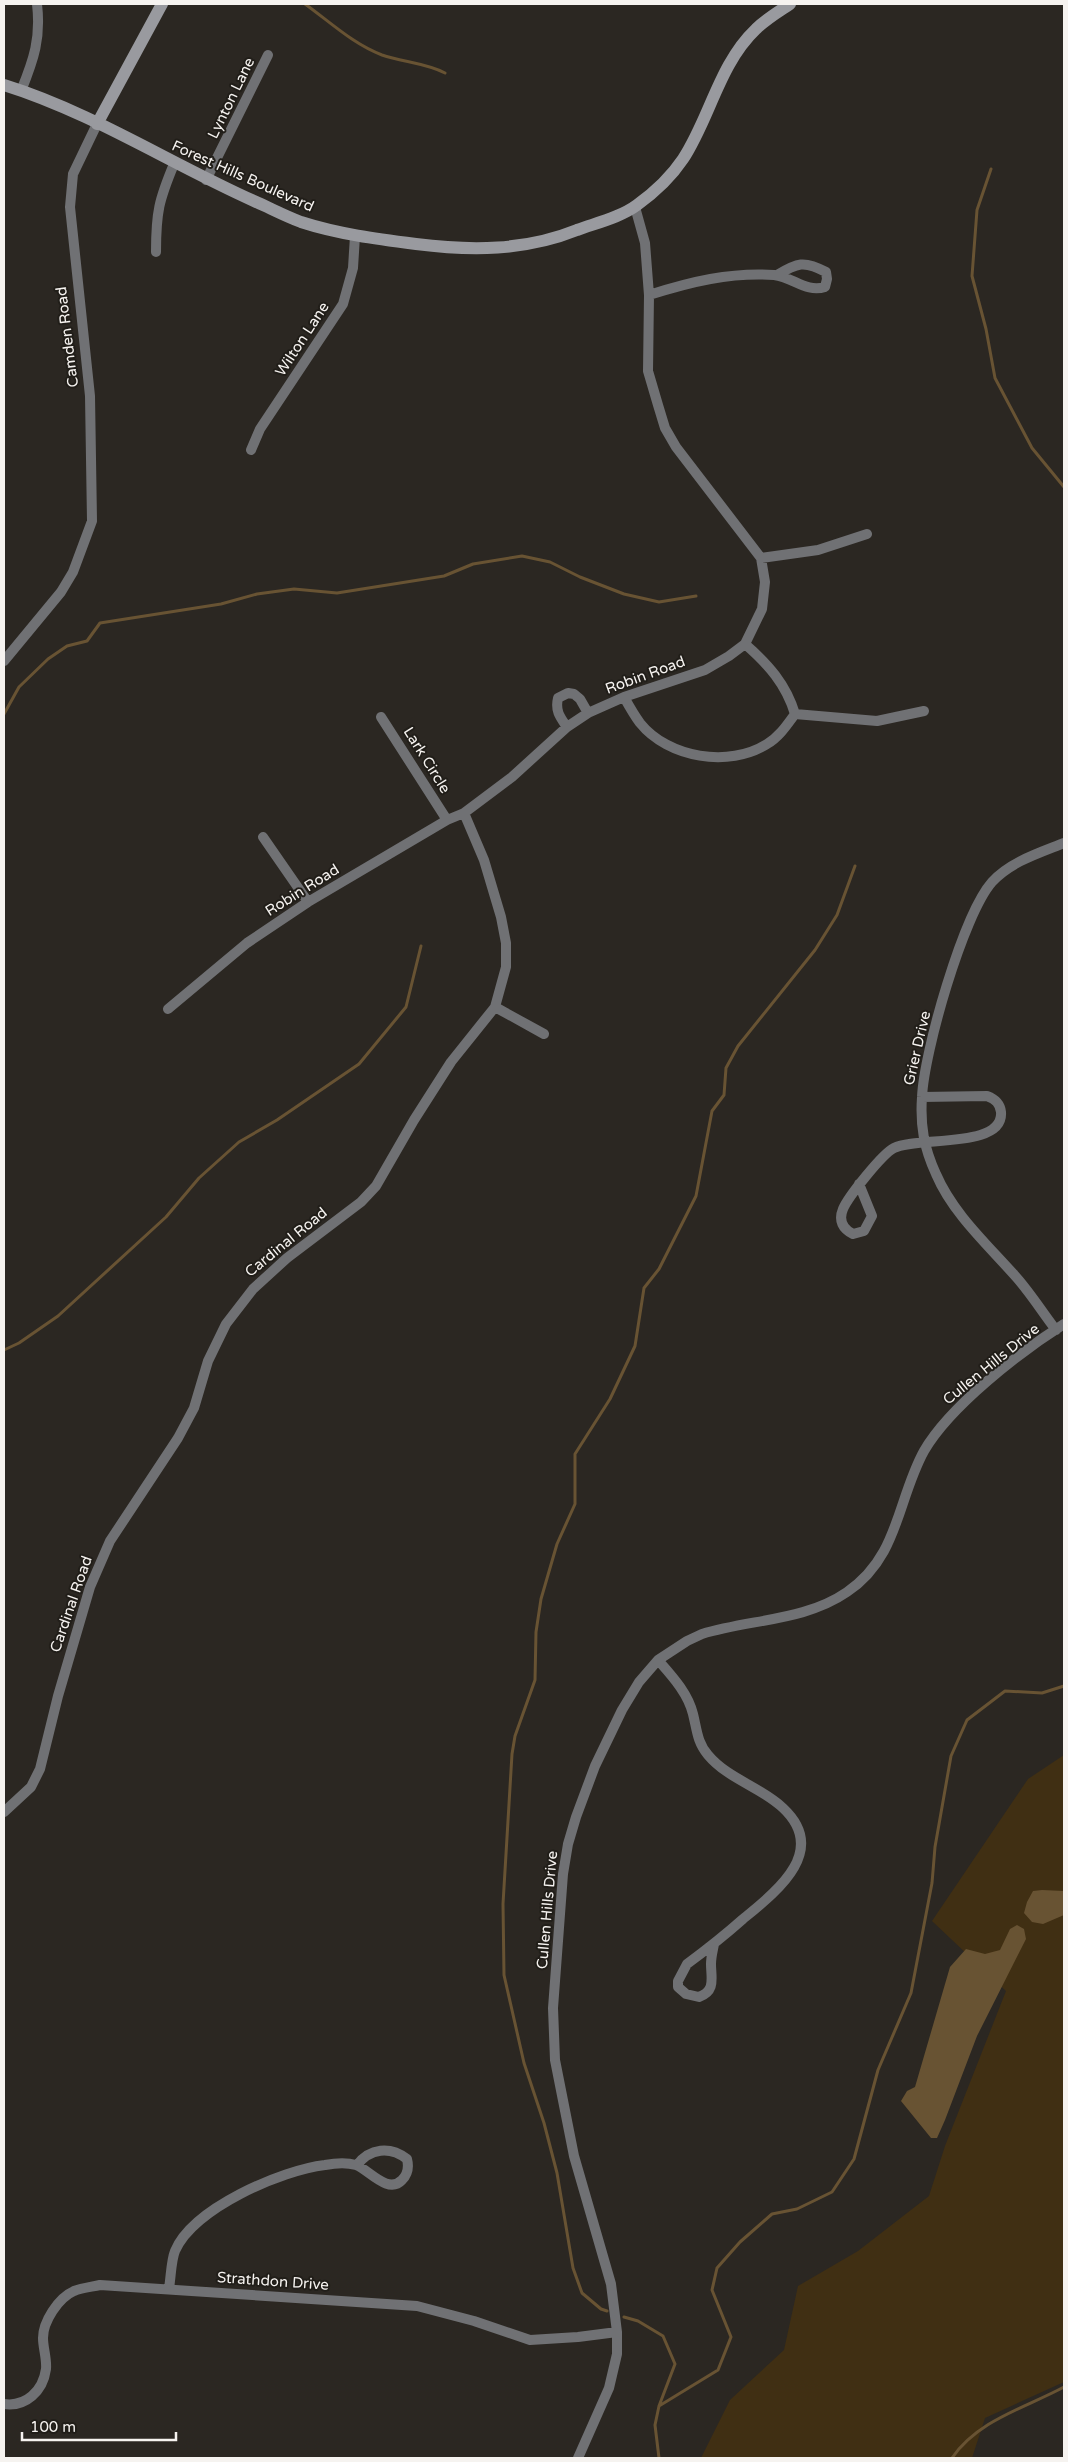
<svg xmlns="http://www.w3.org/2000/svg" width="1068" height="2462" viewBox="0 0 1068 2462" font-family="'Varela Round',sans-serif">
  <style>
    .green { fill: #402f13 }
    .water { fill: #685333 }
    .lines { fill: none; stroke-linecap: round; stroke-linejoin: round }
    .stream { stroke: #685333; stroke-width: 3 }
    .street { stroke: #707174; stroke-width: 10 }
    .secondary { stroke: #999a9f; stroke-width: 12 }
    .labels { text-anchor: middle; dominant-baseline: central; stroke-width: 4; stroke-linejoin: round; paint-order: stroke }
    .street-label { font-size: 15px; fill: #f6f3f0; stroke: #211e19 }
  </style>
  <rect width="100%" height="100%" fill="#2b2722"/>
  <!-- green -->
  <path class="green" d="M1064,1755v627l-79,36 -13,40h-271l29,-58 54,-50 14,-64 60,-35 71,-55 16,-50 61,-155 -74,-70 96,-142z"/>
  <!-- water -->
  <path class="water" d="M1042,1890l22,1v24l-21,9 -11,-2 -8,-9 3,-11 6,-11z
    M1017,1925l7,4 2,10 -49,97 -32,84 -8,18h-6l-30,-37 6,-10 8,-4 35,-120 16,-18 19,5 15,-4 10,-21z"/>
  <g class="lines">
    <!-- stream -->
    <path class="stream" d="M305,4c25,18 48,40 77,51 20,7 44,8 63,18
      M991,169l-14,41 -5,66 14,53 9,49 37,70 32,39
      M4,714l15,-27 29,-28 19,-13 20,-5 13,-18 121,-19 36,-10 37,-5 43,4 107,-17 29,-12 49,-8 28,6 30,15 44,17 35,8 37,-6
      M4,1350l15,-7 39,-27 108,-99 33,-39 40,-36 38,-22 82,-56 47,-57 15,-61
      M607,2311l-6,-2 -19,-16 -9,-25 -16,-95 -13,-50 -20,-60 -20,-88 -1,-71 9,-150 3,-18 20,-56 1,-48 5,-33 16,-55 18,-40v-50l35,-55 25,-53 9,-58 15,-19 37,-73 16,-85 12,-16 2,-27 12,-22 77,-96 22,-35 18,-49
      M624,2317l14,4 25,15 12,28 -16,42
      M659,2458l-4,-33 4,-19 59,-36 13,-33 -19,-47 5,-22 23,-26 32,-28 25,-5 35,-17 22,-33 24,-89 33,-77 21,-110 3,-36 16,-91 16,-36 38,-29 37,2 22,-7
      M952,2458c26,-38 73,-50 112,-71"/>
    <!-- street -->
    <path class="street" d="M21,91c13,-32 20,-53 16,-87
      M206,180l62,-125
      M156,252c0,-40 3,-52 18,-88
      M649,295c41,-13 81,-23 125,-20 19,2 32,18 51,12l2,-8 -1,-7c-22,-12 -29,-9 -49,3
      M251,450l9,-21 83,-125 10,-36 2,-32
      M761,558l57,-8 49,-16
      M4,661l57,-69 12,-20 19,-51 -2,-125 -20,-189 3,-33 24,-50
      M624,697c5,9 10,18 16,26 28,35 89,45 127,21 12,-7 20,-19 28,-30 -9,-30 -27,-50 -50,-70
      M795,714l82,7 47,-10
      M381,717l66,103
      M567,727c-7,-10 -12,-16 -9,-29l10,-5 6,1 6,5 8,14
      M263,837l45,65
      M495,1007l49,27
      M168,1009l79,-66 61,-41 139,-82 17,-7 48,-36 55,-50 21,-14 36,-16 81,-27 24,-14 16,-12 17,-35 3,-27 -4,-24 -85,-111 -11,-19 -7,-23 -10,-34 1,-76 -4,-52 -10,-36
      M859,1184l13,32 -8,15 -11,3c-10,-5 -15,-13 -10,-25 5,-12 39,-55 51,-61 23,-12 110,1 107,-36 -1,-9 -6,-13 -14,-16l-65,1
      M1056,1330c-13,-17 -25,-36 -39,-52 -28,-32 -64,-64 -81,-104 -12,-26 -16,-48 -14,-77 2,-45 41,-182 70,-215 18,-20 47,-29 72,-39
      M658,1660c14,16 30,33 35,54 4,16 4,28 15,41 20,24 53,32 75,53 46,43 -6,83 -40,111 -18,16 -37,31 -56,45l-9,17v6l8,7 13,3c17,-6 12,-19 12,-33 0,-7 2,-14 3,-20
      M4,1812l27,-25 9,-18 18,-73 32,-109 20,-46 68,-103 16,-30 14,-47 18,-37 27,-35 34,-31 74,-56 15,-16 38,-66 37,-58 44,-55 11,-40v-24l-5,-26 -17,-57 -20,-47
      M169,2288c2,-11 2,-27 6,-37 18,-43 107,-81 150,-86 10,-2 21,-3 31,0 12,4 32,30 46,15 6,-6 7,-13 5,-21 -17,-13 -37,-11 -50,6
      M4,2404c22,3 39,-13 42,-35 1,-10 -3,-21 -3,-31 0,-16 15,-40 31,-47 8,-3 17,-4 26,-6l317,21 57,15 56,19 48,-3 39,-5
      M578,2458l31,-70 8,-34v-22l-6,-48 -37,-128 -19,-96 -2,-52 10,-134 5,-30 8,-27 19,-51 27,-56 17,-28 19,-22 29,-19 15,-7c49,-15 103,-13 145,-42 52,-35 50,-92 77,-141 26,-45 96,-99 140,-127"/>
    <!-- secondary -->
    <path class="secondary" d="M4,85c87,27 167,79 250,116 16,7 31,15 47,21 37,12 76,17 115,22 55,7 109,7 161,-14 19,-7 44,-13 60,-25 18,-13 34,-28 46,-46 27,-41 36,-95 73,-130 10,-10 22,-17 34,-25
      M97,124l65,-120"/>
  </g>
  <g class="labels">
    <!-- street labels -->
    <g class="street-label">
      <text transform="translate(231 98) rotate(-64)">Lynton Lane</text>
      <text transform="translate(243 176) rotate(24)">Forest Hills Boulevard</text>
      <text transform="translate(67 337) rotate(-97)">Camden Road</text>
      <text transform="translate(302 339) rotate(-57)">Wilton Lane</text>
      <text transform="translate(645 675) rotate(-20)">Robin Road</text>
      <text transform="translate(427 760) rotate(58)">Lark Circle</text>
      <text transform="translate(302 890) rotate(-32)">Robin Road</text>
      <text transform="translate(917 1048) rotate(-77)">Grier Drive</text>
      <text transform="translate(286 1242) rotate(-39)">Cardinal Road</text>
      <text transform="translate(991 1364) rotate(-39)">Cullen Hills Drive</text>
      <text transform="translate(71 1604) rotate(-71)">Cardinal Road</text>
      <text transform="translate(547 1910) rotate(-85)">Cullen Hills Drive</text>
      <text transform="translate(273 2281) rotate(4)">Strathdon Drive</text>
    </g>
  </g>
  <!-- border -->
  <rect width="1068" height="2462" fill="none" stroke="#f6f3f0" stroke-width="10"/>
  <!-- scale -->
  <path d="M22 2432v8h154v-8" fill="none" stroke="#f6f3f0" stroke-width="2.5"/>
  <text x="30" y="2432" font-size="15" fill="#f6f3f0" stroke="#211e19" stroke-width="4" paint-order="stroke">100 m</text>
</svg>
